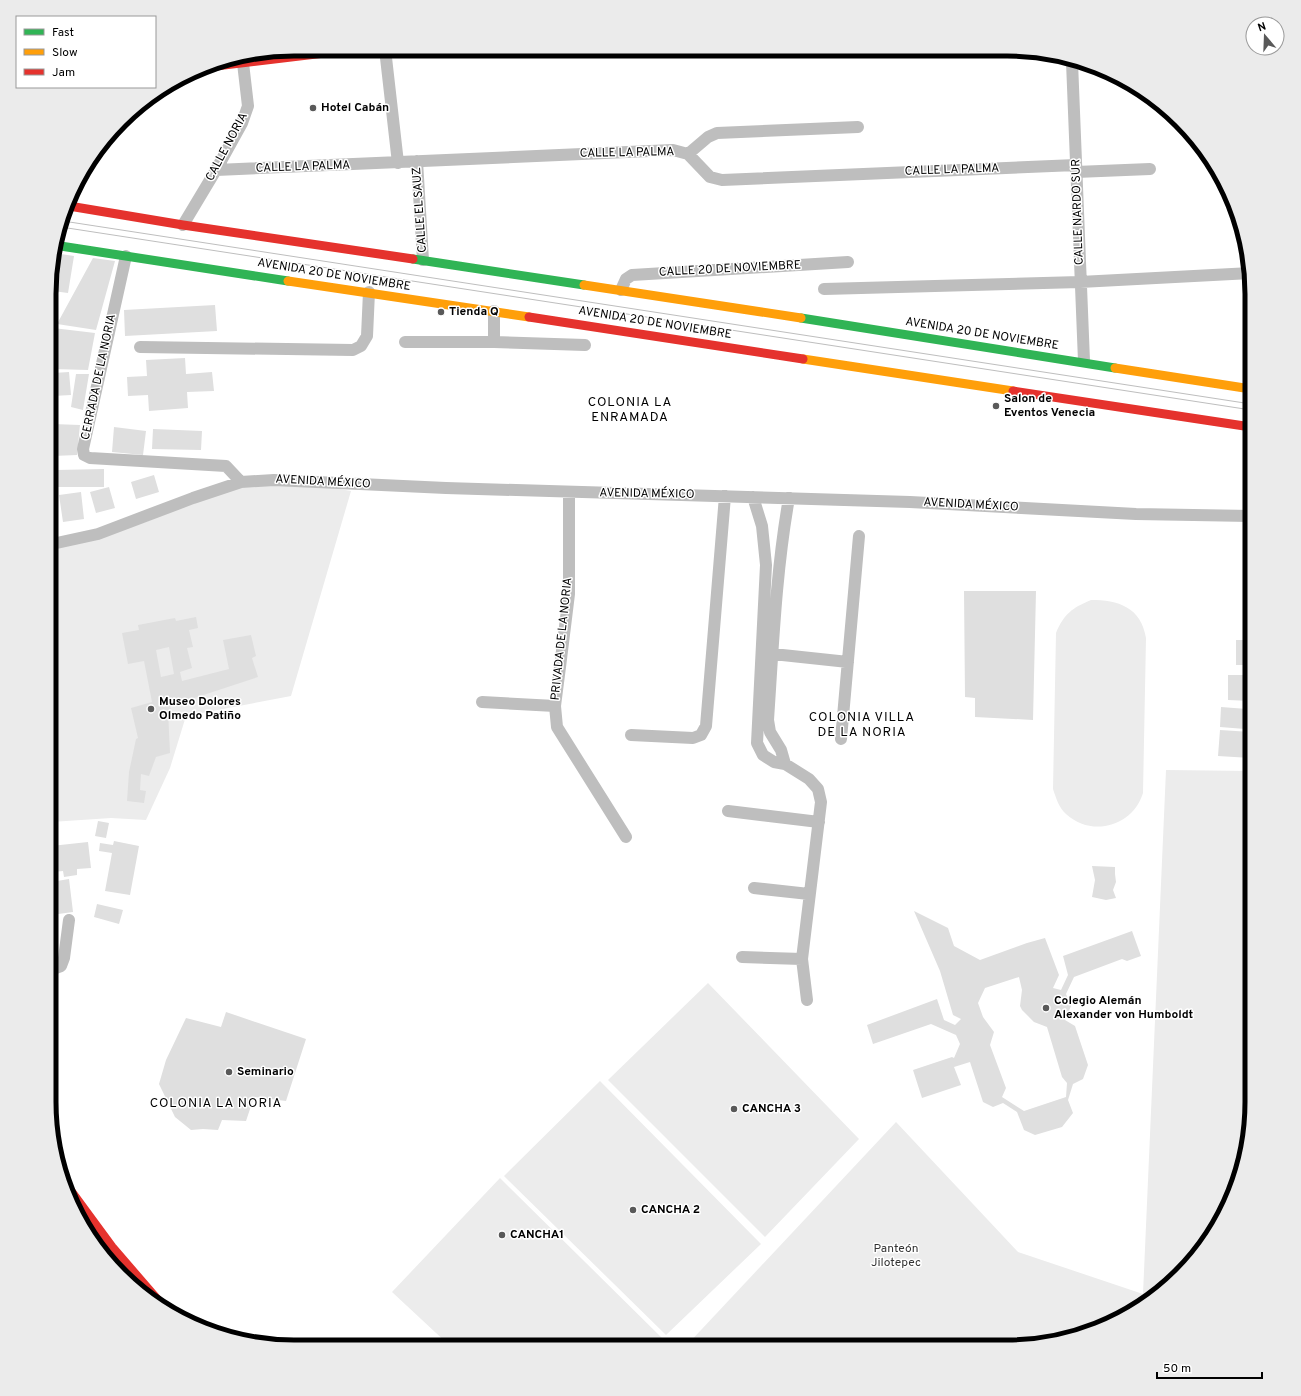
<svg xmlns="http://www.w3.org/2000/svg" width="1301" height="1396" viewBox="0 0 1301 1396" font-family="Overpass,sans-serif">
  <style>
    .green { fill: #ececec }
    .building { fill: #dfdfdf; fill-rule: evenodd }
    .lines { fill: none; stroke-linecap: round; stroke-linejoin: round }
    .street { stroke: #bebebe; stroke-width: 12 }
    .fast { stroke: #30b455; stroke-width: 9 }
    .slow { stroke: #ff9f0a; stroke-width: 9 }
    .jam { stroke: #e5322d; stroke-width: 9 }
    .tram { stroke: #bebebe; stroke-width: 1 }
    .poi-dot { fill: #595959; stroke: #fff; stroke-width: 1.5 }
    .labels { text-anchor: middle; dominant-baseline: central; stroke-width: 3; stroke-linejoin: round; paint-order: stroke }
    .poi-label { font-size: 12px; font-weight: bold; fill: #000; stroke: #fff; text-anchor: start }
    .street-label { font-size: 12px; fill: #000; stroke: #fff }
    .park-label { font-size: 12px; fill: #333; stroke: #fff }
    .neighbourhood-label { font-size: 13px; letter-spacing: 1px; fill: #000; stroke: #fff }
    .rim { fill: none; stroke: #000; stroke-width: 5 }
  </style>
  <rect width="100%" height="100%" fill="#fff"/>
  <!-- green -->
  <path class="green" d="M274,478l77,13 -60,205 -105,20 -16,52 -24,52 -35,-2 -60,4 1,-280 94,-20 83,-37z
    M1091,600c27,0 50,7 55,38l-3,155c-10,33 -51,45 -77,21 -7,-6 -10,-16 -13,-25l3,-156c8,-19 16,-25 35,-33z
    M1166,770l85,1v347l-7,48 -25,58 -28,40 -48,42 -57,28 -63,12h-337l210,-224 122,130 125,42z
    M708,983l151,156 -94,98 -157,-157z
    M600,1081l161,163 -95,91 -162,-159z
    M500,1178l162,160 -8,8h-204l-58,-54z"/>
  <!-- building -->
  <path class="building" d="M54,253l20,3 -6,37 -15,-2z
    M93,258l22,3 -19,69 -39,-6z
    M215,305l2,26 -92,5 -1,-26z
    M53,328l42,5 -7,37 -35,-1z
    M185,358l1,16 26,-2 2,19 -27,1 1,16 -39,3 -1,-16 -20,1 -1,-19 20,-1 -1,-16z
    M69,372l2,23 -18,1v-23z
    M76,374h13l-6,36 -12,-3z
    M53,424l27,1 -3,30 -24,1z
    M114,427l32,4 -3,24 -31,-3z
    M153,429l49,2 -1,19 -49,-1z
    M104,469v18h-48v-17z
    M154,475l5,17 -23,7 -5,-17z
    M109,487l6,21 -19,5 -6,-21z
    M81,492l3,27 -21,3 -4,-27z
    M964,591h72l-3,129 -58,-3v-19l-10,-1z
    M196,617l2,11 -9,2 4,17 -6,1 5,20 -12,4 2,9 47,-12 -6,-29 28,-5 5,21 -4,2 6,19 -88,29 1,4 -3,1 2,42 -14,4 -7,19 -8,-2 -1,16 6,1 -2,12 -17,-2 2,-29 7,-33 2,-1 -7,-30 21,-6 -8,-41 -16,3 -6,-31 17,-3 -1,-5 37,-7 1,3zM169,647l5,27 -13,3 -5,-27z
    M1236,640h15v25h-15z
    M1228,675h23v26l-23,-1z
    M1221,707l26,2 -2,20 -25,-2z
    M1220,730l31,2v26l-33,-2z
    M98,821l11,2 -3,15 -11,-2z
    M114,841l25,5 -9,49 -25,-4 7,-38 -13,-2 1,-8 13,2z
    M88,842l3,26 -14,1v6l-13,2 -1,-6 -10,1 -2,-26z
    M1092,866l23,1v7l1,8 -3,8 3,8 -10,2 -14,-3 3,-17z
    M69,879l4,33 -22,3v-33z
    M97,904l26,6 -4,14 -25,-7z
    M914,911l34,17 6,18 26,14 47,-17 18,-5 14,37 -6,13 8,2 7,-15 -5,-19 69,-25 9,25 -14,5 -5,-2 -48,18 -8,17 5,12 -6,14 10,6 13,39 -5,14 -10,5 -5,16 5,13 -11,14 -27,8 -11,-5 -7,-18 -14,-9 -10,4 -10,-5 -13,-40 -16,5 7,18 -39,13 -9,-28 39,-13 2,1 6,-14 -4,-9 -25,-11 -58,20 -6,-19 70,-26 7,21 11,5 6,-6 -8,-4 -13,-44zM1019,977l3,13 -2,16 2,4 12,12 13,5 15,50 5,6 -1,14 -42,14 -22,-14 4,-9 -16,-43 4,-13 -11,-15 -5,-14 7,-15z
    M226,1012l80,27 -20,62 -32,-4 -8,24 -24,-1 -4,10 -15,-1 -12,1 -16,-13 -16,-33 7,-24 20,-42 35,9z"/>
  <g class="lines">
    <!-- street -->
    <path class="street" d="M385,49l13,114
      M1072,62l12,299
      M688,154l20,-17 9,-4 141,-6
      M417,161l6,99
      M216,170l457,-20 15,4 22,23 12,3 354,-15
      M1076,172l74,-3
      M183,225l33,-55 26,-47 6,-17 -5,-43
      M126,256l-43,193 1,6 6,3 136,8 15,16
      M824,289l256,-7 171,-9
      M621,290l5,-11 6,-4 216,-13
      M405,342h89v-31
      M494,342l91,3
      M140,347l213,3 8,-4 6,-10 2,-44
      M569,492v102l-9,73 -5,39 2,21 69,110
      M753,497l9,29 4,39 -9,178 6,12 11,7 11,2 24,15 9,10 3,13 -19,157 5,41
      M52,544l46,-10 95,-36 48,-16 33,-2 172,8 464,14 226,12 115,2
      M773,654l75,8
      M482,702l73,4
      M631,735l62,3 8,-3 5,-9 19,-230
      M841,739l18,-203
      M785,764l-4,-14 -11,-18 -2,-12c5,-74 8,-149 21,-222
      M728,811l91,11
      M754,888l55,6
      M742,957l60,2
      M50,970l11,-4 3,-8 5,-38"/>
    <!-- fast -->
    <path class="fast" d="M54,245l234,36
      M413,259l171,26
      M801,318l314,50"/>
    <!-- slow -->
    <path class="slow" d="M288,281l241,36
      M584,285l217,33
      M803,359l210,32
      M1115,368l136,21"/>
    <!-- jam -->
    <path class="jam" d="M207,67l151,-18
      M69,206l114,19 230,34
      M529,317l274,42
      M1013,391l238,36
      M62,1179l50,68 57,66"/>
    <!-- tram -->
    <path class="tram" d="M63,221l1188,183
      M61,227l1190,183"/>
  </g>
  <!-- markers -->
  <g class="poi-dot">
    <circle cx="313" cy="108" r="4"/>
    <circle cx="441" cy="312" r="4"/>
    <circle cx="996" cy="406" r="4"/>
    <circle cx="151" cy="709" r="4"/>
    <circle cx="1046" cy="1008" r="4"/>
    <circle cx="229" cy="1072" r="4"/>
    <circle cx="734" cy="1109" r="4"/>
    <circle cx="633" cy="1210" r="4"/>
    <circle cx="502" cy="1235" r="4"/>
  </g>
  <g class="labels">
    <!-- poi labels -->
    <g class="poi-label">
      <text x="321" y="108">Hotel Cabán</text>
      <text x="449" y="312">Tienda Q</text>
      <text x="1004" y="399">Salon de<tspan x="1004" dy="14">Eventos Venecia</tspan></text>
      <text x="159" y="702">Museo Dolores<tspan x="159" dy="14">Olmedo Patiño</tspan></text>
      <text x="1054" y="1001">Colegio Alemán<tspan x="1054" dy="14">Alexander von Humboldt</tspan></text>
      <text x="237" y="1072">Seminario</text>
      <text x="742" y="1109">CANCHA 3</text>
      <text x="641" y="1210">CANCHA 2</text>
      <text x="510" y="1235">CANCHA1</text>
    </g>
    <!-- street labels -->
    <g class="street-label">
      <text transform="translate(227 147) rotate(-62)">CALLE NORIA</text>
      <text transform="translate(627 153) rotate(-1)">CALLE LA PALMA</text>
      <text transform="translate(303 167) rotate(-2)">CALLE LA PALMA</text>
      <text transform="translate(952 170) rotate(-2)">CALLE LA PALMA</text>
      <text transform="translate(420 210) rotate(-94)">CALLE EL SAUZ</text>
      <text transform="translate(1078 212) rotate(-92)">CALLE NARDO SUR</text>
      <text transform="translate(730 269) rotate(-3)">CALLE 20 DE NOVIEMBRE</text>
      <text transform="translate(334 275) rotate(9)">AVENIDA 20 DE NOVIEMBRE</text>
      <text transform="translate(655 323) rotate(9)">AVENIDA 20 DE NOVIEMBRE</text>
      <text transform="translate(982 334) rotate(9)">AVENIDA 20 DE NOVIEMBRE</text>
      <text transform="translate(99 377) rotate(-78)">CERRADA DE LA NORIA</text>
      <text transform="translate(323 482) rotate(3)">AVENIDA MÉXICO</text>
      <text transform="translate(647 494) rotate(1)">AVENIDA MÉXICO</text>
      <text transform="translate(971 505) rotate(3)">AVENIDA MÉXICO</text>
      <text transform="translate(562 639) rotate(-84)">PRIVADA DE LA NORIA</text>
    </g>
    <!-- park labels -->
    <g class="park-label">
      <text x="896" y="1249">Panteón<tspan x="896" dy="14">Jilotepec</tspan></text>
    </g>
    <!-- neighbourhood labels -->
    <g class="neighbourhood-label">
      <text x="630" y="403">COLONIA LA<tspan x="630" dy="15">ENRAMADA</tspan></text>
      <text x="862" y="718">COLONIA VILLA<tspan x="862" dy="15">DE LA NORIA</tspan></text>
      <text x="216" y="1104">COLONIA LA NORIA</text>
    </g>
  </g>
  <!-- crop -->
  <path d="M0 0H1301V1396H0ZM294 56H1007A238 238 0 0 1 1245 294V1102A238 238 0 0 1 1007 1340H294A238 238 0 0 1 56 1102V294A238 238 0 0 1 294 56Z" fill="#ebebeb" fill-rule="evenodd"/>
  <path class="rim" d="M294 56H1007A238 238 0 0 1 1245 294V1102A238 238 0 0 1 1007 1340H294A238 238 0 0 1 56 1102V294A238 238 0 0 1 294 56Z"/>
  <!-- legend -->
  <rect x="16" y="16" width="140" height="72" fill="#ffffff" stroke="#999999"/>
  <rect x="24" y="29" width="20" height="6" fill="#30b455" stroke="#999999"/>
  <text x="52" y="36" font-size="12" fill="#000000">Fast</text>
  <rect x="24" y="49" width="20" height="6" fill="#ff9f0a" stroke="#999999"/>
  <text x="52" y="56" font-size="12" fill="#000000">Slow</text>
  <rect x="24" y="69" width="20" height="6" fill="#e5322d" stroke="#999999"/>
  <text x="52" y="76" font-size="12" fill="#000000">Jam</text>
  <!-- north arrow -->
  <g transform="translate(1265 36) rotate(341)"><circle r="19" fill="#ffffff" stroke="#999999"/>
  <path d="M0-3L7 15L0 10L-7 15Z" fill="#595959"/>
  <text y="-6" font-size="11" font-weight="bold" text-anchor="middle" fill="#000000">N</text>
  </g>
  <!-- scale -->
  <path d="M1157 1372v6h105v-6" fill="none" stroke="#000000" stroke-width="2"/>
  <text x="1163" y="1372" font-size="12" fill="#000000" stroke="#ffffff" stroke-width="3" paint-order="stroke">50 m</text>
</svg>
